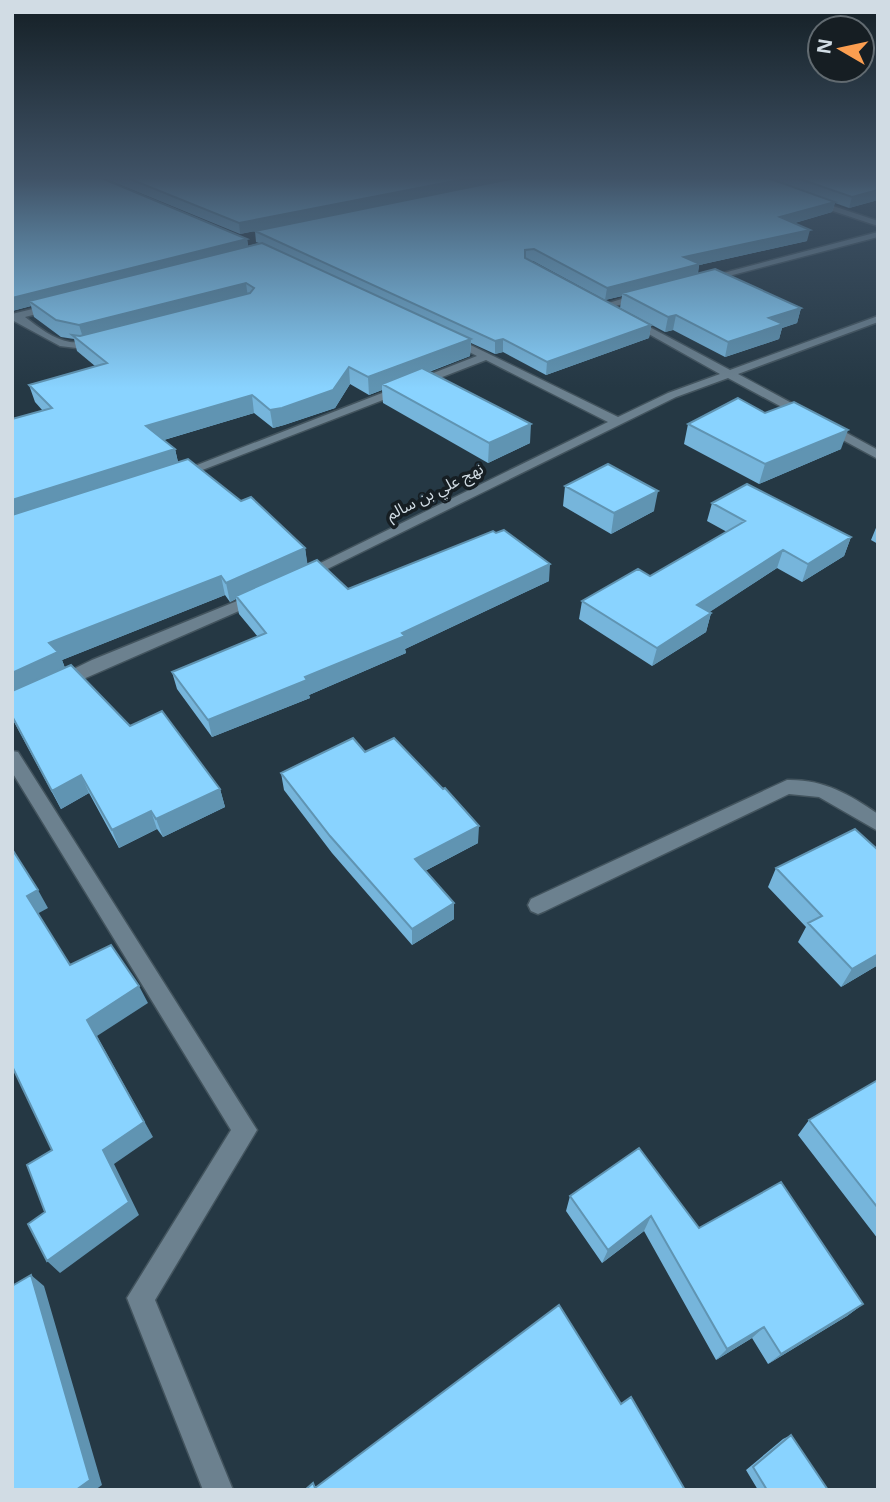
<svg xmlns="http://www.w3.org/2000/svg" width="890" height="1502" viewBox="0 0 890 1502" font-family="Georgia,'Noto Sans Arabic',serif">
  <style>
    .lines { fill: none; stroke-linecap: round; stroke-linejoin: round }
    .minor-casing { stroke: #43545e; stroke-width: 3 }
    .minor { fill: #6c818f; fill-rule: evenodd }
    .wall { fill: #76b5db }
    .shaded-wall { fill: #6094b2 }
    .building { fill: #89d3ff; stroke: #6094b2; stroke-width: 2 }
    .labels { text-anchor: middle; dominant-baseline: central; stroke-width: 7; stroke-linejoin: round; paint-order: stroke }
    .far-street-label { font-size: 16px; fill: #d1dce4; stroke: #161e23 }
  </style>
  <rect width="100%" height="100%" fill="#253844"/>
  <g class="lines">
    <!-- minor casing -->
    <g class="minor-casing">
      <path id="minor" d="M812,199l66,22v5l-69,-23z
        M878,232v5l-176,46 -5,-3z
        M641,293l3,1v4l-32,9 118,63 148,-54v6l-140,52 140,76v9l-150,-81 -52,19 -373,184 -5,-1 -2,-3 2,-3 310,-152 -122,-62 -307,119 -4,1 -6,-4 308,-120 -29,-15v-4l4,-1 166,81 50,-24 52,-19 -121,-68z
        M53,304l3,1v4l-31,8c13,10 28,22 45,25 11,2 25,-5 33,1l-1,2 -17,4 -25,-3 -48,-26v-6z
        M259,592l7,5 -2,3 -199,87 -6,2 -8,-6 2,-4 39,-19z
        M12,751l6,1 239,378 -102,170 78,190h-30l-76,-192 104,-168 -219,-358z
        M787,780c36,-1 62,14 91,34v17l-59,-34 -30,-3 -244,117 -7,3 -7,-3 -3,-6 3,-6z"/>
    </g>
    <!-- minor -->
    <use href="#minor" class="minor"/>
  </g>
  <!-- wall -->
  <path class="wall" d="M12,177l235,62 1,7 11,-3 -3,-1 -1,-11 -15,3 -139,-57h777v23l-29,8 -14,-5 -3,9 -37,11 12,18 -108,24 -1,9 103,34 -4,15 -15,5 -3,11 -54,18 -52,-27 -8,2 -45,-24 2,-12 -17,4 -72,-39h-2l120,64 -2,13 -103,37 -43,-23 -8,2 -24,-11 -1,13 -41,16 101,71 -42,20 -105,-60 -1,-13 -13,5 -19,-11 -15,24 -51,17 -11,3 -19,-15 -90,27 11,9 3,13 63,39 64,47 2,16 41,25 201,-8 -144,68 1,4 -97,42 1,3 -98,39 -35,-48 -5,-17 86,-35 -19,-23 -3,-15 -6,3 -5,-7 -163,65 3,8 65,58 90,63 5,18 -62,30 -6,-8 -38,19 -30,-55 -28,16 -49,-91v-299l31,-8 -8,-9 -6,-17 66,-19 -18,-15 -3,-12 -13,-2 -27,-20 -3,-11 -19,5z
    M765,413l76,36 -82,35 -75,-40 4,-20z
    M565,486l89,25 -43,23 -48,-28z
    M712,503l139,34 -7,19 -42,26 -25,-14 -68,44 2,1 -5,19 -54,34 -73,-47 3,-18 68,-25 77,-44 -20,-11z
    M878,523v21l-7,-4z
    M365,752l113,91 -53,28 29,32v16l-42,26 -80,-92 -48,-63 -3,-17z
    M878,850v115l-37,22 -43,-45 8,-15 -38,-40 8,-19z
    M878,1080v159l-80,-104 11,-15z
    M570,1196l129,32 164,76 -16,12 -79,48 -16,-26 -36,22 -72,-129 -42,32 -36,-52z
    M791,1435l37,55h-70l-12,-20 37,-31z"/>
  <!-- shaded-wall -->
  <path class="shaded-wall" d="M475,177h52l-287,57 -1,-11z
    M878,190v10l-29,8 3,-11z
    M835,202l-3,10 -55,16 3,-11z
    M810,230l-3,11 -108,24 -2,11 -75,17v3l-17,4 2,-12 77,-31z
    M247,239l2,11 -220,51 2,5 -19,5v-13z
    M246,283l2,15 -164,43 -5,-16z
    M801,308l-4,15 -15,5 -3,11 -54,18 3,-15 41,-24z
    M676,315l-3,15 -8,2 3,-15z
    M651,325l-2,13 -103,37 1,-13z
    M471,339l-1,17 -82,31 -6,-3v6l-13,5 -1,-18z
    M503,339v13l-8,2v-13z
    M349,367l1,17 -15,24 -51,17 -11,3 -3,-18z
    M252,395l2,18 -104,31 -4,-18z
    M531,424l-1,19 -42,20 1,-20z
    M848,430l-7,19 -82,35 6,-20z
    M175,449l4,18 -167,54v-21z
    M658,491l-4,20 -43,23 3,-21z
    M851,537l-7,19 -42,26 6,-18z
    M305,548l3,19 -72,29v3l-6,3 -4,-19z
    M783,550l-6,18 -84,55 4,-18z
    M550,564l-1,17 -144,68 1,4 -97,42 1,3 -98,39 -4,-17 97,-43z
    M221,576l4,19 -163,65 4,11 -54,25v-23l37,-30z
    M711,613l-5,19 -54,34 5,-18z
    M81,775l8,18 -28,16 -9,-18z
    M220,789l5,18 -62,30 -7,-18z
    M151,811l6,18 -38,19 -7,-18z
    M479,826l-1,17 -63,33v-17z
    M38,890l10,18 -11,6 -10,-18z
    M454,903v16l-42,26v-16z
    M878,954v11l-37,22 11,-18z
    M139,986l9,17 -51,33 56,101 -39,27 25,51 -79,58 -13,-12 56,-111 -16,-130z
    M651,1216l-7,15 -42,32 6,-13z
    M31,1275l13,11 58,199 -7,5h-19z
    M863,1304l-16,12 -79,48 13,-10z
    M764,1327l-12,11 -36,22 11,-11z"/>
  <!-- building -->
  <path class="building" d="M12,177h87l148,62 -235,59z
    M125,177h350l-236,46z
    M520,177h245l70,25 -55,15 30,13 -126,27 16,7 -93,24 -73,-39 -9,1v8l126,67 -104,37 -44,-23 -8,2 -240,-110z
    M794,177h84v13l-26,7z
    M262,243l209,96 -103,38 -19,-10 -16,23 -51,18 -12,2 -18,-15 -106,31 29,23 -163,51v-81l40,-11 -23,-23 78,-22 -35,-28 8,1 170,-43 4,-5 -8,-5 -167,42 -23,-5 -27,-19z
    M715,269l86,39 -32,10 14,6 -55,18 -52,-27 -8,2 -46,-24z
    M422,368l109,56 -42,19 -107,-59z
    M738,398l27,15 29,-11 54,28 -83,34 -77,-40z
    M188,459l53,42 10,-4 54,51 -79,35 -5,-7 -172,67 9,9 -46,21v-158z
    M608,464l50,27 -44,22 -49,-27z
    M747,484l104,53 -43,27 -25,-14 -86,55 14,8 -54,35 -75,-47 56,-32 12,7 95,-55 -33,-18z
    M504,530l46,34 -148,69 3,3 -100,41 2,3 -99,40 -36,-48 94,-39 -30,-37 81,-36 31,29 145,-58 3,2z
    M71,665l59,61 32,-15 58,78 -64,30 -5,-8 -39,19 -31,-55 -29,16 -40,-75v-25z
    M353,738l12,14 29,-14 49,51 2,-1 34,38 -64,33 39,44 -42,26 -82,-93 -49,-63z
    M855,829l23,21v104l-26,15 -44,-46 14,-7 -46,-48z
    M12,849l26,41 -11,6 43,69 41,-20 28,41 -52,34 57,102 -41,28 26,52 -82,59 -19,-37 17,-12 -18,-47 25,-15 -40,-84z
    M878,1080v128l-69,-88z
    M639,1148l60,80 82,-46 82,122 -82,50 -17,-27 -37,22 -76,-133 -43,34 -38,-54z
    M31,1275l59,205 -14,10h-64v-204z
    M559,1305l62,99 10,-7 54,93h-380l8,-7 2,5z
    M791,1435l37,55h-61l-14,-23z"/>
  <!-- sky -->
  <linearGradient id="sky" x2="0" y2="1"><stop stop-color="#141f25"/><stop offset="0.46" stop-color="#405367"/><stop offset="1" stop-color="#405367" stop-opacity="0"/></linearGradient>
  <rect width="890" height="388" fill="url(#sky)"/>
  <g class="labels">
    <!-- far-street labels -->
    <g class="far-street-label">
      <text transform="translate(435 492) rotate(-27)">نهج علي بن سالم</text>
    </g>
  </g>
  <!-- border -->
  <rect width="890" height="1502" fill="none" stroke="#d1dce4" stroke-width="28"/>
  <!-- north arrow -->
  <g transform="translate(841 49) rotate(279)"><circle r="33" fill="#161e23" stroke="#616a70" stroke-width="2"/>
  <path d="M0-5L12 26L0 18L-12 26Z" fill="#fb9e50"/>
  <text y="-10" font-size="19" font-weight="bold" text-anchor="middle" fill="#d1dce4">N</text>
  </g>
</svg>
